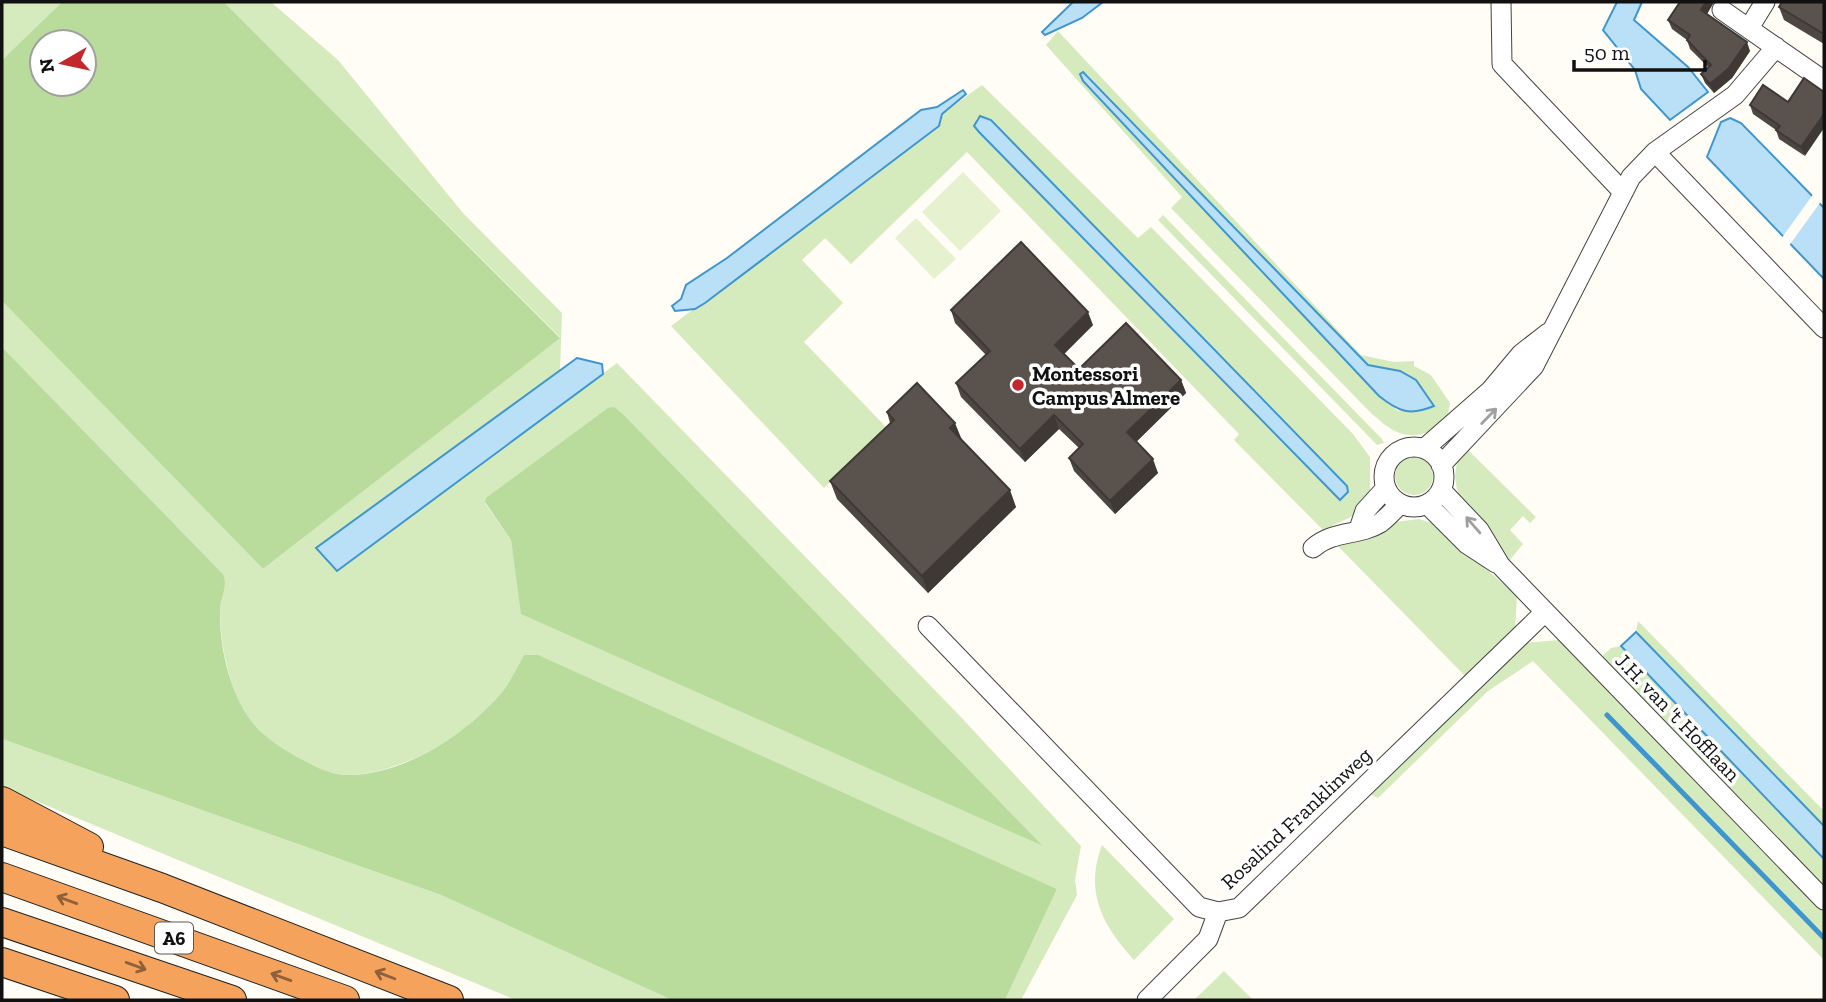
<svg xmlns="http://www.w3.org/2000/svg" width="1826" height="1002" viewBox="0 0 1826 1002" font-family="'Zilla Slab',serif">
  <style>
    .green { fill: #d5ebbd; fill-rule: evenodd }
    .forest { fill: #b9dc9c; fill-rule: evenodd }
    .pitch { fill: #e6f2cf }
    .water { fill: #b9e0f7; stroke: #3f96cf; stroke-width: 2 }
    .pier { fill: #fffdf5 }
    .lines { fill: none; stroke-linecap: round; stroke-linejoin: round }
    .stream { stroke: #3f96cf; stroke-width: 5 }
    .minor-casing { stroke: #444; stroke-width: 21 }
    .highway-casing { stroke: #222; stroke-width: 30 }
    .minor { stroke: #fff; stroke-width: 19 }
    .highway { stroke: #f5a25d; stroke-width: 28 }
    .wall { fill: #4d4742 }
    .shaded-wall { fill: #3f3936 }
    .building { fill: #5a524d; stroke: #3f3936; stroke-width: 2 }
    .oneway { stroke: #a0a0a0 }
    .oneway2 { stroke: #8e613b }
    .poi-dot { fill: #c4262e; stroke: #fff; stroke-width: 2.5 }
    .labels { text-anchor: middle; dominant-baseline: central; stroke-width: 7; stroke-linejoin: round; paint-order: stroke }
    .shield { fill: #fff; stroke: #585858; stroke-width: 2 }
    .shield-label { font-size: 19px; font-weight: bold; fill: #111 }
    .poi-label { font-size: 21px; font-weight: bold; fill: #111; stroke: #fff; text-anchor: start }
    .street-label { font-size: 21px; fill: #111; stroke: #fff }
  </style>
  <rect width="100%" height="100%" fill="#fffdf5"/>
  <!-- green -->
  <path class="green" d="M4,2h58l-60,58v-56z
    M224,2h47l67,58 125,153 99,100 -2,57 -243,179 20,22 280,-208 342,352 122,131 -6,34 2,15 -56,105h-16l52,-111 -533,-234c-7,12 -13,26 -22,37 -34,42 -94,79 -150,83 -31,2 -81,-29 -101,-53 -21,-27 -31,-78 -31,-111 0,-13 5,-24 3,-37l-221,-227v-46l261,268 297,-232zM624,415l417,429v1l-519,-231 -11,-74 -26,-37z
    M1058,31l303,324 33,7 20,-1v5l17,9 19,28 -4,21c-37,20 -51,12 -80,-16l-195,-200 11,-11 -136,-152zM1087,74l281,292c34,10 33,-2 60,30l-30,15 -19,-15 -296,-315z
    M982,85l156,153 13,-11 202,207 17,23v33l-17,26 -30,14 -89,-90 5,-6 -272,-282 -116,112 -26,-26 -23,22 41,43 -39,39 82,85 -62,61 -153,-162 268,-200 3,-12zM981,116l10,4 356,366 1,6 -7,7 -362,-367 -3,-13z
    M1163,215l219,224 2,4 -7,2 -219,-225z
    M1466,448l70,69 -6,6 -7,-7 -13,14 13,14 -14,17c-25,-30 -76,-73 -43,-113z
    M1395 476a19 19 0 1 1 38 0a19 19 0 1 1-38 0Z
    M1419,519l16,5 82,72 -2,35 -48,47 -133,-136 61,-20z
    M1638,621l186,190v15l-188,-194z
    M1559,640l265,272v48l-291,-299 -45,30 -110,107 -8,-4 155,-151z
    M1621,646l203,213v28l-224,-229 11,-10z
    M2,739l439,156 231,105h-156l-514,-213z
    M1102,845l72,74 -40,41c-31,-34 -50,-67 -32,-115z
    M1224,971l29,29h-59z"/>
  <!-- forest -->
  <path class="forest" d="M62,2h162l336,336 -297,231 -261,-268v-241zM42,42h42v42h-42z
    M2,347l221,227c5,13 -2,21 -3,35 -1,36 9,82 31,112 10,14 31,28 46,36 17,9 34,19 55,18 55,-2 116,-42 150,-83 9,-11 15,-25 22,-37h14l519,234 -52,111h-333l-231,-105 -439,-156z
    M614,407l10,8 419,431 -522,-232 -10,-74 -26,-38 1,-4 122,-90z"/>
  <!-- pitch -->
  <path class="pitch" d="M963,172l38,39 -41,40 -38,-39z
    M916,218l40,41 -22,20 -39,-41z"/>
  <!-- water -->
  <path class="water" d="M1073,2h30l-21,16 -37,17 -3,-3z
    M1617,2h25l-8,18 54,47 20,25 -38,28 -29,-31 -6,-19 -32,-40z
    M1083,72l285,293 32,6 16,9 18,26c-24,10 -35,6 -55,-10l-296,-315 -3,-7z
    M963,90l3,4 -24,20 -3,12 -234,177 -10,6 -20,2 -3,-5 9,-7 5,-14 41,-27 194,-148 16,-3z
    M980,116l11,4 356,366 1,6 -8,8 -361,-368 -5,-6z
    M1730,118l11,5 83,85v71l-117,-122 14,-35z
    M577,358l25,6 1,10 -266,197 -21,-23z
    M1636,632l188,194v33l-203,-213z"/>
  <!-- pier -->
  <path class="pier" d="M1814,193l8,7 -34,47 -7,-8z"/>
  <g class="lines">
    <!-- stream -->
    <path class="stream" d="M1607,715l217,223"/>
    <!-- minor casing -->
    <g class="minor-casing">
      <path id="minor" d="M1501,2l1,62 121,128
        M1722,10l102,71
        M1749,28l16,-26
        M1655,152l169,176
        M1384 477a30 30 0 1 1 60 0a30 30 0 1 1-60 0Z
        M1425,448l65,-57 31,-37 27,-21
        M1441,465l93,-99 97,-189 24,-25 80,-57 41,-48
        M1441,490l38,40 21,35 324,335
        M1427,504l40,40 29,19
        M1359,529l6,-18 21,-23
        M1313,548c20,-18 46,-12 67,-25 7,-5 14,-13 20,-19
        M928,626l271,281 19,5 21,-4 306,-296
        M1147,1000l61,-61 10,-27"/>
    </g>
    <!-- highway casing -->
    <g class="highway-casing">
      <path id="highway" d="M2,801l87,46
        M2,831l160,57 287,112
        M2,877l343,123
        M2,922l230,78
        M2,962l113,38"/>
    </g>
    <!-- minor -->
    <use href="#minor" class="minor"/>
    <!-- highway -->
    <use href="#highway" class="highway"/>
  </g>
  <!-- wall -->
  <path class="wall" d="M1714,2l-7,12 43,37 -18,27 -18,15 -9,-10 -4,-9 7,-7 -18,-18 -3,-9 -15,-11 -4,-9z
    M1824,2v42l-40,-24 -5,-13z
    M1788,102l17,54 -26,-17 -3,-9 -23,-16 -3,-9z
    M951,310l142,15 -29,29 15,15 102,11 5,13 -50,49 22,31 -43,41 -41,-43 -5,-13 10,-10 -20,-19 -34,33 -64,-65 -5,-14 30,-28 -31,-32z
    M887,412l75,28 54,67 -88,86 -91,-94 -7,-18 60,-58z"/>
  <!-- shaded-wall -->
  <path class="shaded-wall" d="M1706,2h8l-10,17 -3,-9z
    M1747,42l3,9 -18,27 -18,15 -4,-9z
    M1824,114v14l-19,28 -4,-9z
    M1088,312l5,13 -33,33 -5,-13z
    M1181,380l5,13 -54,53 -5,-14z
    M1054,415l5,14 -34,33 -5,-13z
    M955,423l7,17 -12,-12z
    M1153,459l5,14 -43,41 -5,-13z
    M1010,490l6,17 -88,86 -6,-17z"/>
  <!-- building -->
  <path class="building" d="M1680,2h26l-5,8 46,32 -19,27 -18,15 -9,-10 10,-9 -24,-25 3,-5 -22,-15z
    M1782,2h42v32l-45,-27z
    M1804,78l20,14v22l-23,33 -25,-17 4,-4 -30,-21 13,-20 25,17z
    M1021,242l67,70 -33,33 24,24 47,-46 55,57 -54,52 26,27 -43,42 -41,-43 14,-14 -29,-29 -34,34 -64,-66 34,-32 -39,-41z
    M917,383l38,40 -5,5 60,62 -88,86 -92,-95 64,-61 -7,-8z"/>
  <!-- one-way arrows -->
  <defs><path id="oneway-shaft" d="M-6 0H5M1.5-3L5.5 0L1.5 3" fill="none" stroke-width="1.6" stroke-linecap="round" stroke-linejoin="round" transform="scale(1.75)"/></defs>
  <g class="oneway">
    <use href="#oneway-shaft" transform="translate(1489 416) rotate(-46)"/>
    <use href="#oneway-shaft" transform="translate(1473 525) rotate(-131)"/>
  </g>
  <g class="oneway2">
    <use href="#oneway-shaft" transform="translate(67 900) rotate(-160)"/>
    <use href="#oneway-shaft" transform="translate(136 966) rotate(20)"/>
    <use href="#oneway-shaft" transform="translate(385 975) rotate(-159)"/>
    <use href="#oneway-shaft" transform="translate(281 977) rotate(-160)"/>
  </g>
  <!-- markers -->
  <circle class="poi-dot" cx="1018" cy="385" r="7"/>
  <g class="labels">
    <!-- shield labels -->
    <rect class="shield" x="155" y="922.5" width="38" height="31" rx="5"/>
    <g class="shield-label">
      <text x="174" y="938">A6</text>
    </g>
    <!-- poi labels -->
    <g class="poi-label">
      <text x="1032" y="373">Montessori<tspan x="1032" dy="24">Campus Almere</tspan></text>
    </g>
    <!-- street labels -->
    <g class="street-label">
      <text transform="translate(1678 717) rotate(46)">J.H. van 't Hofflaan</text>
      <text transform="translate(1296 818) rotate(-43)">Rosalind Franklinweg</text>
    </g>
  </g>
  <!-- border -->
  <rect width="1826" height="1002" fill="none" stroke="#111111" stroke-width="7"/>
  <!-- north arrow -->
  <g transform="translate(63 63) rotate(261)"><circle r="33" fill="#ffffff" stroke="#a0a0a0" stroke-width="2"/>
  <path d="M0-5L12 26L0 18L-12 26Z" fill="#c4262e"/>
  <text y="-10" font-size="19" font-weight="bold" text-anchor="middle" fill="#111111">N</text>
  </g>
  <!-- scale -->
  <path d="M1574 60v10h131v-10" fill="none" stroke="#111111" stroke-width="3.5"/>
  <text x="1584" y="60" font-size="21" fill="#111111" stroke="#ffffff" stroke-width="5" paint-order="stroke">50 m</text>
</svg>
